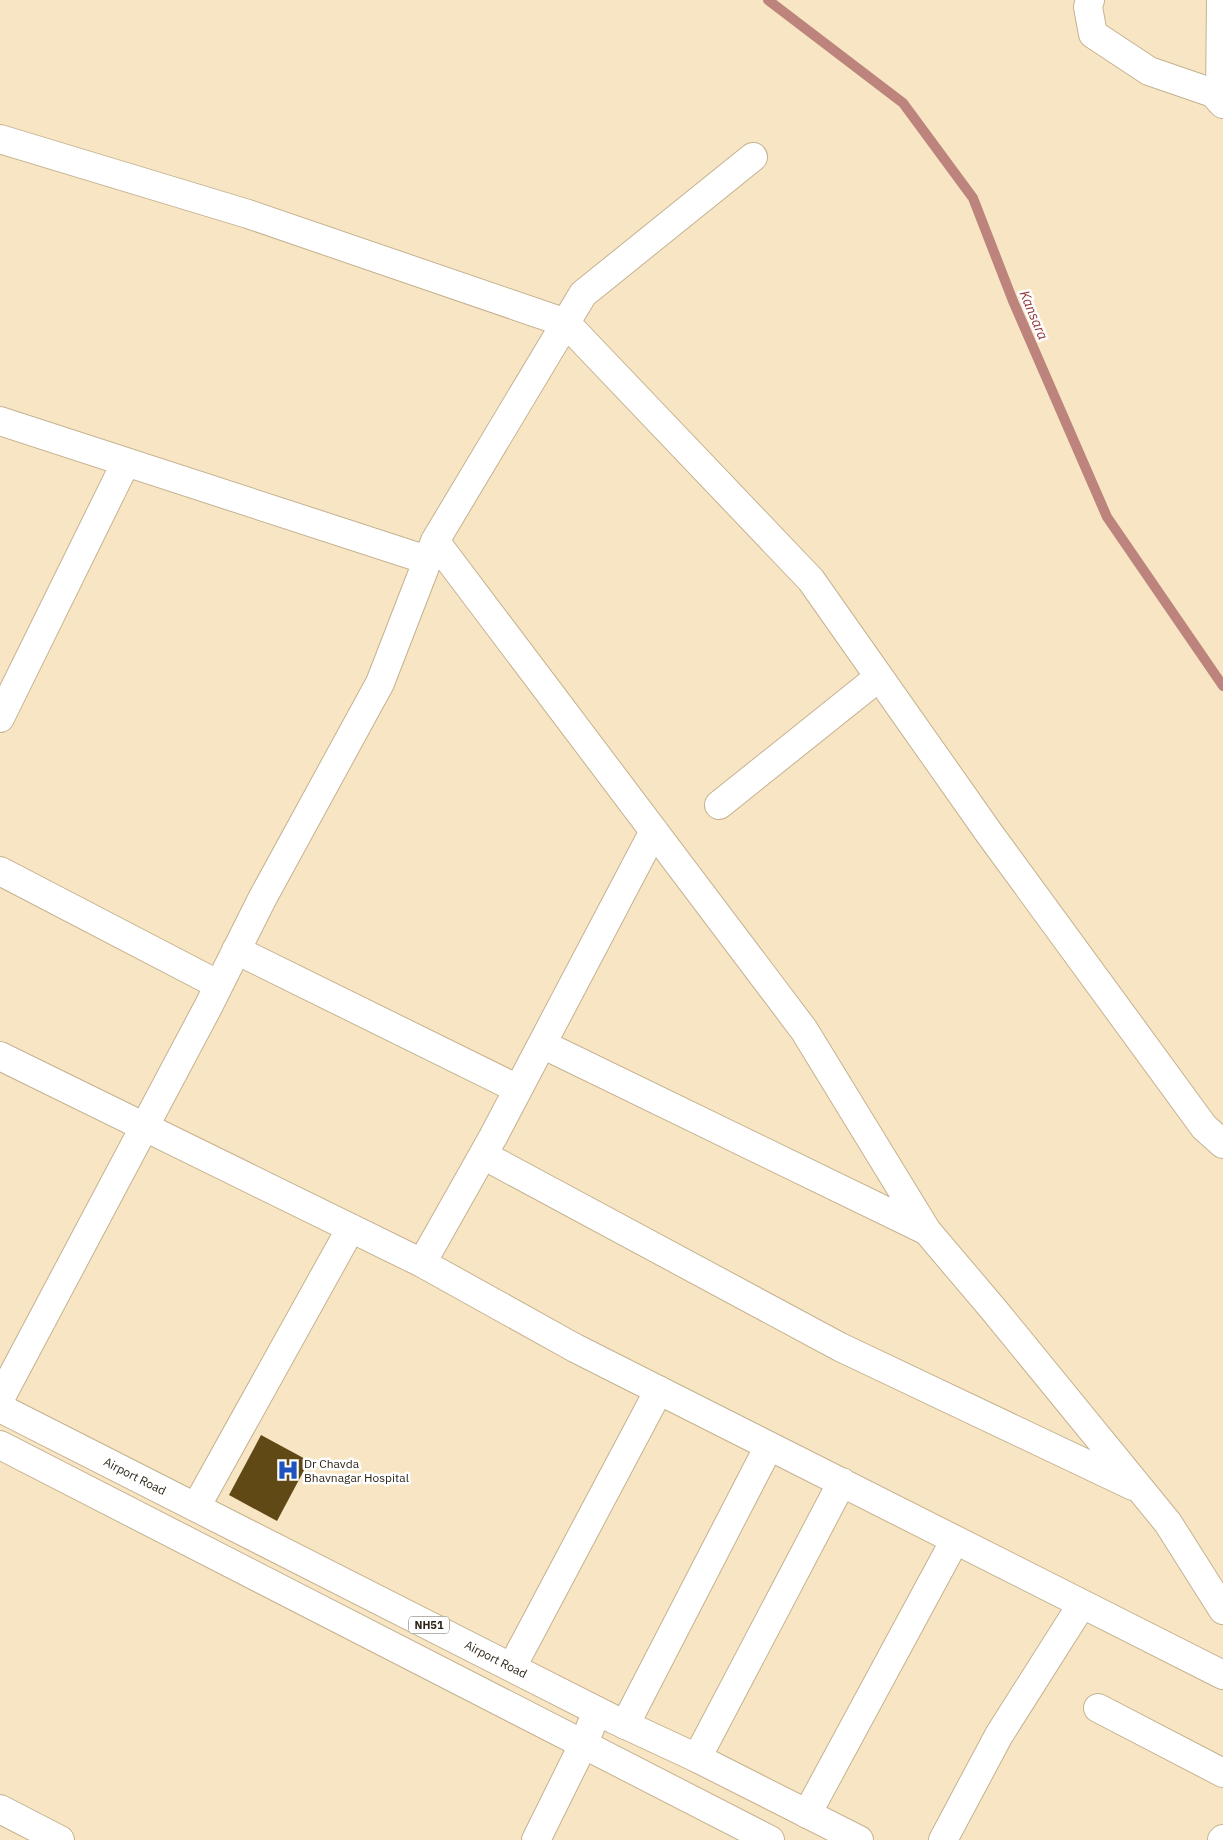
<svg xmlns="http://www.w3.org/2000/svg" width="1223" height="1840" viewBox="0 0 1223 1840" font-family="'IBM Plex Sans',sans-serif">
  <style>
    .lines { fill: none; stroke-linecap: round; stroke-linejoin: round }
    .stream { stroke: #bc847c; stroke-width: 10 }
    .building { fill: #614916 }
    .minor-casing { stroke: #c4b291; stroke-width: 30 }
    .trunk-casing { stroke: #c4b291; stroke-width: 30 }
    .minor { stroke: #fff; stroke-width: 28 }
    .trunk { stroke: #fff; stroke-width: 28 }
    .labels { text-anchor: middle; dominant-baseline: central; stroke-width: 5; stroke-linejoin: round; paint-order: stroke }
    .shield { fill: #fff; stroke: #6c665d; stroke-width: 1 }
    .shield-label { font-size: 11px; font-weight: bold; fill: #2d2518 }
    .poi-label { font-size: 12px; fill: #2d2518; stroke: #fff; text-anchor: start }
    .street-label { font-size: 12px; fill: #2d2518; stroke: #fff }
    .water-label { font-size: 14px; font-style: italic; fill: #8f3536; stroke: #fff }
  </style>
  <rect width="100%" height="100%" fill="#f8e5c3"/>
  <g class="lines">
    <!-- stream -->
    <path class="stream" d="M768,0l135,103 70,95 40,103 94,216 116,169"/>
  </g>
  <!-- building -->
  <path class="building" d="M261,1435l48,26 -32,60 -48,-26z"/>
  <g class="lines">
    <!-- minor casing -->
    <g class="minor-casing">
      <path id="minor" d="M1090,0l-2,7 5,27 56,37 64,22 10,11
        M1220,101l1,-101
        M0,139l248,75 318,109 245,257 178,253 215,294 19,17
        M0,421l427,139
        M435,541l369,489 123,201
        M0,718l126,-256
        M719,805l160,-128
        M0,871l219,114
        M236,950l282,139
        M542,1044l385,187 67,79 174,213 55,87
        M0,1056l422,207 71,-126 161,-306
        M483,1155l357,192 293,139
        M422,1263l153,85 648,327
        M0,1399l208,-392 54,-108 118,-216 55,-142 148,-247 170,-137
        M196,1507l155,-279
        M512,1667l147,-277
        M1098,1708l125,65
        M625,1725l144,-279
        M697,1758l145,-276
        M0,1809l60,31
        M807,1814l148,-274
        M536,1840l48,-97 13,-32
        M943,1840l56,-105 83,-131
        M1222,1840l1,-1"/>
    </g>
    <!-- trunk casing -->
    <g class="trunk-casing">
      <path id="trunk" d="M0,1408l613,311 84,39 162,82
        M0,1445l770,395"/>
    </g>
    <!-- minor -->
    <use href="#minor" class="minor"/>
    <!-- trunk -->
    <use href="#trunk" class="trunk"/>
  </g>
  <!-- icons -->
  <defs>
    <g id="hospital-bare" transform="scale(1.725)"><path d="M-5-5h3v3.5h4V-5h3V5h-3V1.5h-4V5h-3Z" fill="#2053c0" stroke="#fff" stroke-width="2.5" paint-order="stroke"/></g>
  </defs>
  <g fill-rule="evenodd">
    <use href="#hospital-bare" x="288" y="1470"/>
  </g>
  <g class="labels">
    <!-- shield labels -->
    <rect class="shield" x="409" y="1616.5" width="40" height="17" rx="4"/>
    <g class="shield-label">
      <text x="429" y="1625">NH51</text>
    </g>
    <!-- poi labels -->
    <g class="poi-label">
      <text x="304" y="1463">Dr Chavda<tspan x="304" dy="14">Bhavnagar Hospital</tspan></text>
    </g>
    <!-- street labels -->
    <g class="street-label">
      <text transform="translate(135 1476) rotate(27)">Airport Road</text>
      <text transform="translate(496 1659) rotate(27)">Airport Road</text>
    </g>
    <!-- water labels -->
    <g class="water-label">
      <text transform="translate(1034 315) rotate(67)">Kansara</text>
    </g>
  </g>
</svg>
